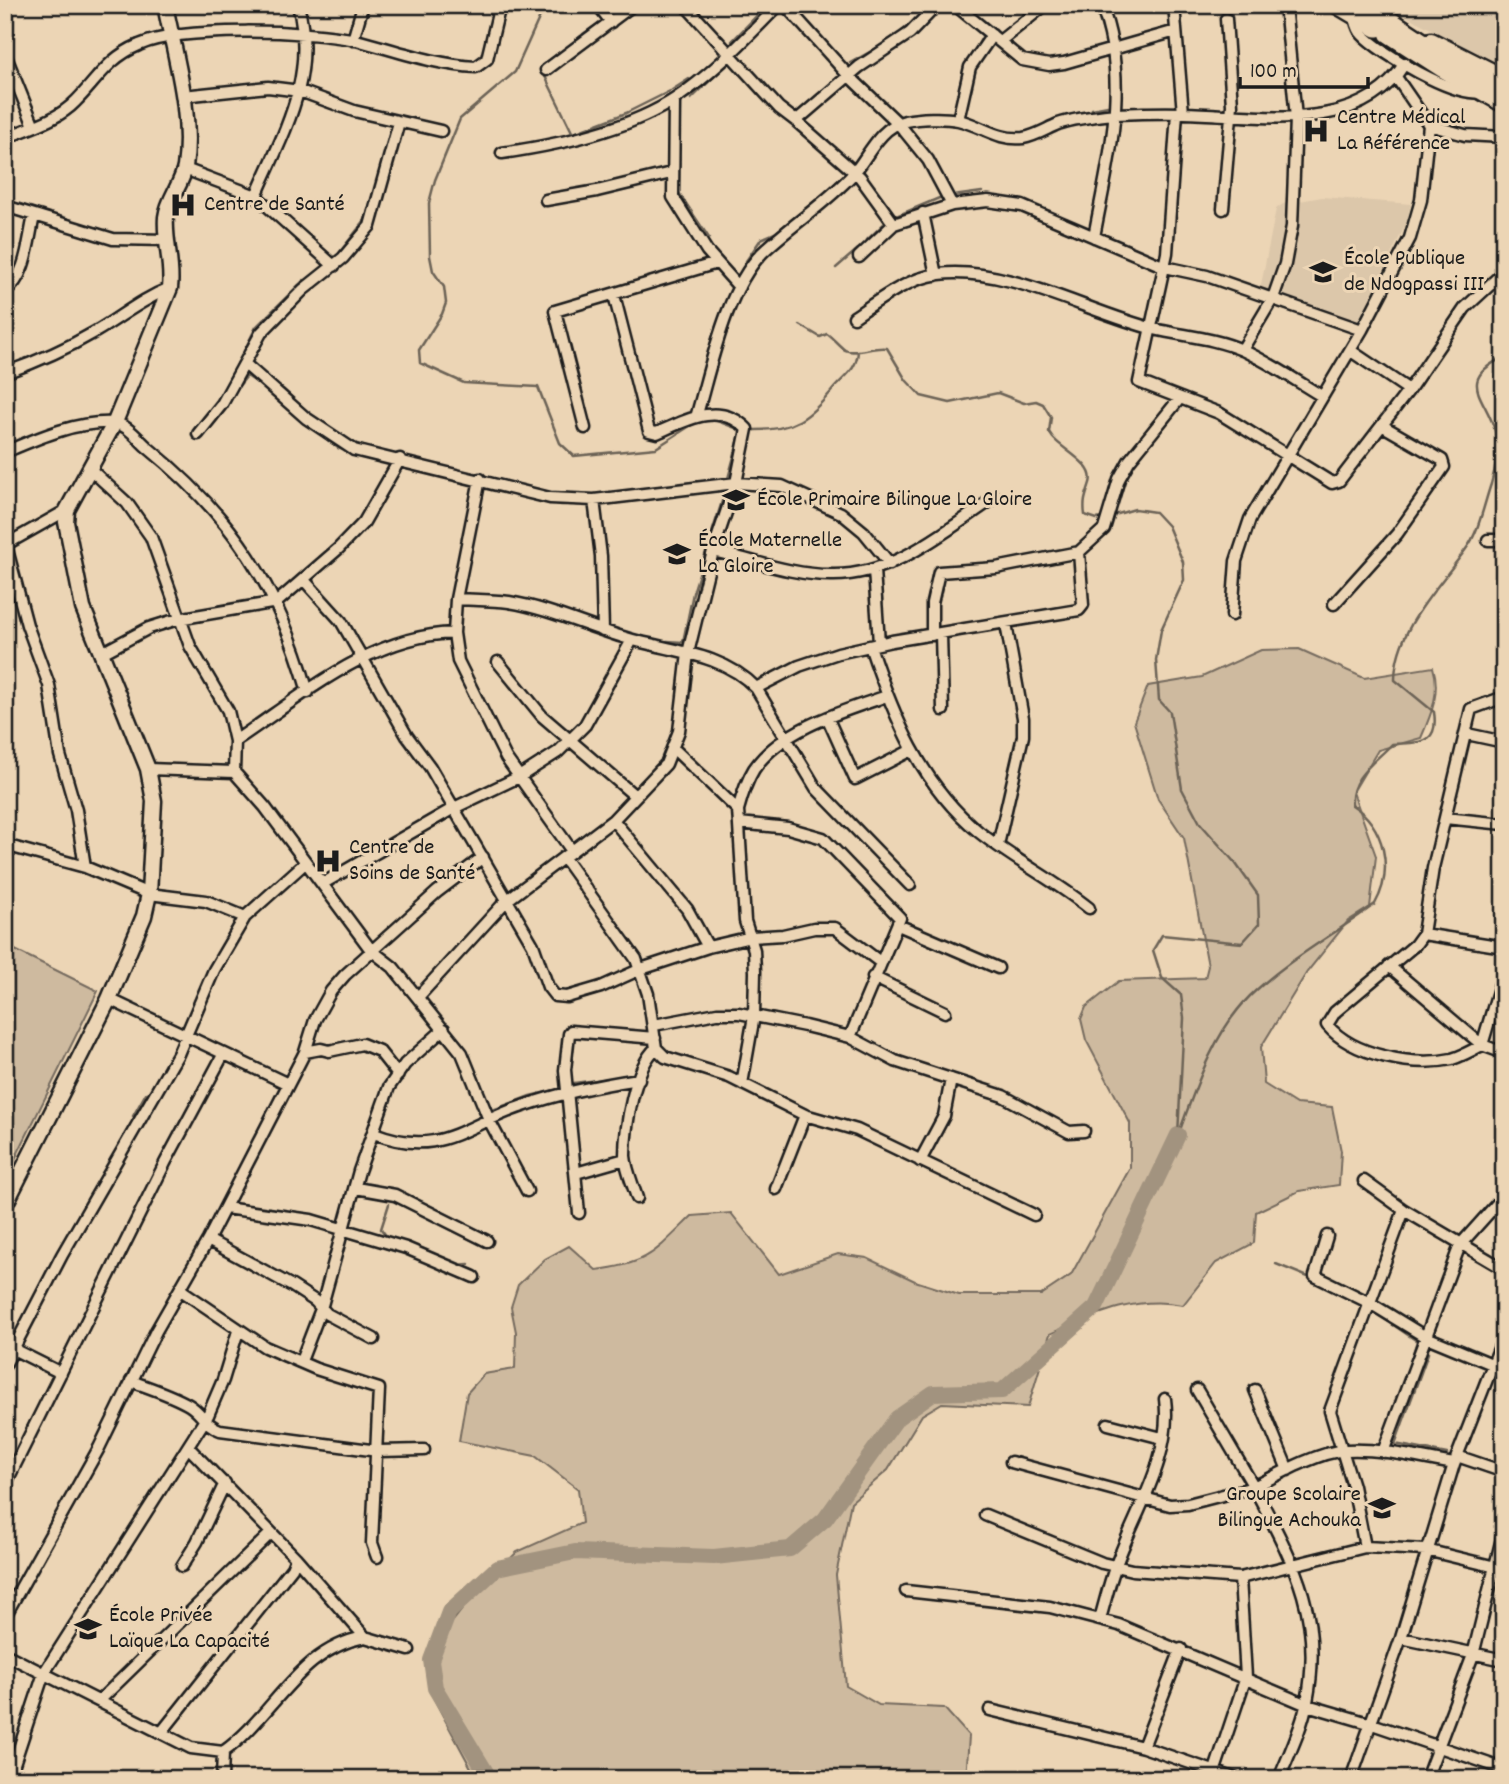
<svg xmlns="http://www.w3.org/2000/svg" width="1509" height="1784" viewBox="0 0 1509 1784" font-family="Dekko,sans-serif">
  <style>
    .built { fill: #dcc7aa }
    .green { fill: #ceba9f; stroke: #756b5e; stroke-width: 2 }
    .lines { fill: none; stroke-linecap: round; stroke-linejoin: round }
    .stream { stroke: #6c6357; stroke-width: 2.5 }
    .river { stroke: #a2937f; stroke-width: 16 }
    .street-casing { stroke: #1c1c1c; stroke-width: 15 }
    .secondary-casing { stroke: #1c1c1c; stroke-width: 19 }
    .primary-casing { stroke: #1c1c1c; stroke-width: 21 }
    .highway-casing { stroke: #1c1c1c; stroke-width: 24 }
    .street { stroke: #ecd5b5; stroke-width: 10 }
    .secondary { stroke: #ecd5b5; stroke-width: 14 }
    .primary { stroke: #ecd5b5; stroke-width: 16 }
    .highway { stroke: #ecd5b5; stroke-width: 19 }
    .labels { text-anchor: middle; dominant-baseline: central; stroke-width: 6; stroke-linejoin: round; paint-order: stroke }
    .poi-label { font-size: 23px; fill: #1c1c1c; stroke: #ecd5b5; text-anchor: start }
  </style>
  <rect width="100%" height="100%" fill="#ecd5b5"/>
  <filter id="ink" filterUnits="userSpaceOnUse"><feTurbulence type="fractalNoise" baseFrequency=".0143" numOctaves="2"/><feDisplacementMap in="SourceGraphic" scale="14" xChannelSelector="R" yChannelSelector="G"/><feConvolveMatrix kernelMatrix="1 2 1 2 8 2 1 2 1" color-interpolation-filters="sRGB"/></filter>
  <g filter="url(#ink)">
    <!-- built -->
    <path class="built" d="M1386,5h118v15l-10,19 10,5v24z
      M1322,197l89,7 -4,18 -50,102 -97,-34 16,-81 7,-5z"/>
    <!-- green -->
    <path class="green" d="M1299,649l65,29 69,-11c8,25 -2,48 -12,71l-43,12 -25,42 23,64 -6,51 -22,14 -41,51 -46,75 3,37 32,20 36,3 9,44 -2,34 -40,6 -43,21 -2,31 -38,20 -33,42c-48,-10 -89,10 -133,29l-22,73 -86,-4 -20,12 -34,55 -37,32 -15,73 10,111 33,19 65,3 25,28 -3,43h-489l-47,-87 8,-52 38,-48 41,-40 65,-29 -4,-34 -43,-33 -76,-15 8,-48 17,-19 31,-5 1,-37 -5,-25 7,-22 27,-26 24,-13 27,24c52,-6 59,-18 96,-54l39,-3 48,61 59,-20 29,4 48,23 44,14h82l30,-20 59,-107v-45l-44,-83 -5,-21 5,-12 33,-26 86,-3 3,-12 -24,-128 -26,-39 -24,-77 14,-36 54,-9 59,-27z
      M5,945l93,46 -93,188z"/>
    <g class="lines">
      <!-- stream -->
      <path class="stream" d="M545,5l-30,67 -55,47 -25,61 -6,23 1,53 3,15 11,16 2,16 -4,11 -23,36 1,13 44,20 74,4 22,56 14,13 82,-8 40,-26
        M1095,7l9,27
        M610,13l15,-8
        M902,31l14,-12
        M583,34l23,-16
        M732,41l35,-36
        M166,42l3,20
        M571,46l10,-10
        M971,58l13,-25
        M1069,58l20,-7
        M850,63l41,-23
        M542,70l32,66
        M672,90l17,-11
        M691,99l40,-39
        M872,105l13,12
        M1092,109l21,-4
        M574,133l52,-20 44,-22
        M852,166l11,-14
        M677,190l32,48
        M953,196l29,-4
        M828,204l29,-25
        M894,217l50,-21
        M867,240l21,-20
        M339,253l26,-33 22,-72
        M746,261l15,-22 14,-6 67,-54
        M836,268l22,-19
        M800,325l20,12 7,-3c6,4 12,12 18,16 9,5 29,-4 42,-2l19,32 15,16 29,7 48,-10 26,10 12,-2 7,3 8,13 -2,15 4,6c10,12 43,27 37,45 -4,13 -7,18 -5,32l12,4 8,-2
        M244,351l12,-24 48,-47
        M234,372l4,-10
        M238,387l9,-11 19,13
        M283,389l28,26
        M316,419l27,18
        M712,419l29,11
        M306,423l32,25 11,4
        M751,430c43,1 59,-12 84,-43 11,-12 22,-18 23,-36
        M351,442l27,9
        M727,482l13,-47
        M508,493l53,12 23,-1
        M1111,516l24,-7 20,3 13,14 15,36 1,18 -23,50 -5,30 3,40 11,12 12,77 18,34 36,41 22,31 1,29 -17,19 -80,-8 -9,15 9,28 19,17 3,23 -6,117
        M667,641l16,1 10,-49 32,-101 -9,-2
        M868,656l7,18
        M229,915l7,4 -6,12
        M571,1089l3,-6 62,-8
        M490,1111l40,-15 34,-8
        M133,1116l13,-23
        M1179,1133c17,-47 35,-101 71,-137 37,-36 84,-61 125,-92 19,-34 10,-78 -23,-99 -3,-27 23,-43 40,-61 27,-2 47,2 42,-32l-39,-32c0,-51 44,-93 71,-131 13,-17 18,-45 25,-65 5,-16 8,-37 4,-53 -8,-33 -41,-50 9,-74
        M388,1238l-7,-9 8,-25
        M1276,1264l37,15
        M456,1265l13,-1
        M1371,1310l46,31 -15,47
        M1428,1344v9l-33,91 52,10
        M1392,1414l6,-17"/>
      <!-- river -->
      <path class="river" d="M490,1779l-55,-91 -4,-28 18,-48 48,-44 78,-16 139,5 76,-8 35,-30 72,-101 36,-25 69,-2 94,-84 82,-172"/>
      <!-- street casing -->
      <g class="street-casing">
        <path id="street" d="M598,5l13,17
          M685,5l94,103 17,13 63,-54 51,-34 27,-28
          M785,5l64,71 49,47 30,37 24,45
          M955,5l67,55 27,5 15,-2 112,-32
          M1174,5l9,108
          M1354,14c2,7 3,15 8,20 19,20 92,63 118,58
          M353,40l10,-35
          M1000,41l45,-36
          M5,54l29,72
          M546,70l87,-65
          M183,96l85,-9 32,4 54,20 87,20
          M674,100l-1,97 34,54 32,36
          M1177,113l-10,140 -28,129 80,31 113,70 7,-2 70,-91 56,-82 39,-36
          M958,120l12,-53 22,-32
          M796,121l64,56 34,47
          M1429,125l36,10 39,2
          M5,138c24,-10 53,-18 71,-37 22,-22 32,-43 63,-56 42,-19 170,-15 217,-5 39,10 79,25 120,27l11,-8 13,-54
          M502,153c55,-8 126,-23 173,-54 39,-26 71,-61 104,-94
          M185,169l71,27 78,70
          M256,196c28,-65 61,-118 42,-191
          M546,200l51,-9 74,-18
          M5,206l108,33 55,1
          M1223,209l9,-104 -6,-86
          M923,213l13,62
          M1094,237c14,-76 37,-156 7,-232
          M859,257l35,-33 58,-19 36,-4 34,5 143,61 42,9 155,54 -112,189 -14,42 -4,54
          M5,292c22,-16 23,-51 29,-76
          M854,317c25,-17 54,-39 85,-43 69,-8 148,38 215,55 29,7 61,9 88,21 27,12 53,30 78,45
          M1362,330l48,-92 11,-38 8,-75 -33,-48
          M1242,350l31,-52 12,-34 7,-38 4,-108 -11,-113
          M1351,351l58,39
          M245,364l61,54 48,32 196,48 44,2 142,-17 46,3 59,27 23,19 26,32
          M5,373c31,-11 61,-24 90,-41 26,-15 47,-33 75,-44
          M697,414c14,-48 29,-124 65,-161 29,-28 65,-50 92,-80 15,-18 26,-46 51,-52 15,-3 38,-4 53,-1 23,5 40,21 65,18 13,-2 23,-9 35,-14 18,-6 38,-8 57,-10 23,-1 46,-2 69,-1 73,1 174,25 221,-50
          M585,428l-30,-117 162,-48
          M198,434l24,-30 39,-71 42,-43 40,-32 27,-32 29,-104
          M5,452c33,-14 71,-31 108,-29 13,0 25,16 34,24 86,70 131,139 161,245
          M90,469l37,34 24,34 39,109 38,65 7,30 -1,31 31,35 106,143 22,17 69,86 28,69 37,69
          M480,479l-24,120 -2,34 4,28 48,97 66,93
          M594,500l7,56 2,75
          M1488,540h16
          M5,542l22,83 22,60 11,70 16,55 9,57
          M5,545l62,-35
          M713,551c39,9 82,25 121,24 62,0 113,-46 162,-78
          M874,570l5,73
          M304,580l37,41 66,115 23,31 103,178 15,42 7,9 12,1 34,-10 40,-18 67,-22 43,-10 32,-2 31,-7h21l45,34
          M456,599c18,1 36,1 53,3 43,7 83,27 124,38 42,11 92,15 123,48l60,100 94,97
          M1334,604l63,-70 47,-67 -2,-7 -59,-34
          M941,634l2,76
          M932,635v-32l7,-31 57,-4 83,-16
          M870,646c23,69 51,139 109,186 35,28 75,48 110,76
          M100,654l49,-26 29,-9 99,-17 61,-53 26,-27 36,-63
          M498,662l44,54 93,80
          M756,688l43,-22 39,-13 54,-12 187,-31 4,-5 -4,-53 25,-23 15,-50 10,-18 51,-63
          M1504,697l-33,12 -38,159 -10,66 -8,11 -80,67 -8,13c26,31 87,42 125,34 10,-3 21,-9 30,-14l22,-74
          M828,719l27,60 57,-29
          M1467,734l37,8
          M235,741c66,-44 136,-106 219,-108
          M674,749l64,61 7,111 9,29 1,22 -1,44 -12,68
          M148,769l86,3
          M738,810c4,-15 8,-28 16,-41 27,-40 89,-58 133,-73
          M1445,818l59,6
          M613,820l74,89 21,38
          M739,823l49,5 35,10 77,80 -50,119
          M5,845l80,22 64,27 57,7 39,16
          M998,845l25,-109v-18l-17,-94
          M564,858l72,101 12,35 8,54c-22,20 -31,79 -31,108 1,13 8,29 12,42
          M322,884l132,-76 65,-31 39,-25 27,-27 47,-85
          M898,925l100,43
          M1423,934l81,13
          M1389,966l93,79 22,8
          M873,977l72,35
          M419,996l87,-95 107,-81 53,-56 13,-33 9,-78 25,-102 23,-68 11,-54c-27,-28 -61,-9 -90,4l-8,-2 -35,-136
          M109,999l179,85
          M654,1025l63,-12h22l66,13 45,11 45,24 108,35 66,36 15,-1
          M656,1048l9,9 64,20 76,38 52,15 177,85
          M305,1052l16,-3 8,2 33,-7 17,7 19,24
          M374,1133c66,26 90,-8 149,-27 38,-13 76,-21 116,-27
          M920,1161l24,-45 7,-37
          M576,1173l49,-14
          M1364,1181l40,29 100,59
          M356,1188l39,7 92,46
          M776,1189l29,-74
          M225,1208l86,12 95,28 68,29
          M579,1213l-14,-143 4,-36 2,-3 84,7
          M1327,1236l-12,40 55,27 54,33 80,33
          M208,1240l84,46 23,15 12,13 47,25
          M181,1290l84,57 51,22 63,20 -7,154 5,14
          M13,1349l48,24
          M301,1361l20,-52 38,-138 30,-84 16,-23 39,-35
          M5,1365l57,-110 116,-201 36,-84 31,-53 60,-54
          M131,1381c19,7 41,14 58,24 13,8 16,20 31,25l158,21 46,-1
          M1255,1390l33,80
          M1108,1424l54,14
          M189,1448l107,110 69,79 44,13
          M1383,1452l77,-207 44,-49
          M1457,1456l47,16
          M1011,1462l159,43 18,-1 66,-17 -57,-97
          M5,1485l160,-322 58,-108
          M985,1515l117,48 30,7 108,8 125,-31 61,3 78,19
          M1365,1547l-12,-61 -23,-75 74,-201
          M182,1566l15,-24 28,-59
          M906,1591l144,16 69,18 188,80 65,19 132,45
          M5,1616l94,-168 57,-117 52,-91 97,-188 10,-32 16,-29 14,-16 92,-83 46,-35
          M1100,1619c5,-17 9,-35 15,-51 18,-53 58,-110 50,-169
          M1401,1638l103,22
          M1181,1649l-38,98 94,32
          M5,1654l186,94 32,4c51,-36 75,-103 142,-115
          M100,1700l171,-167
          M990,1710l153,37
          M161,1733l131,-165 4,-10
          M9,1779l35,-106 164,-258 15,-35 15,-49
          M222,1779l1,-27
          M1212,1779l34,-102 -6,-99
          M1279,1779c10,-25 23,-51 28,-77 17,-87 -14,-140 -53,-215 25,-13 64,-35 92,-37 35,-2 73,8 108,14
          M1351,1779l50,-141 53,-174 50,-128
          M1426,1779l47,-124 31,-125
          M1497,1779l4,-11"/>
      </g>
      <!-- secondary casing -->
      <g class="secondary-casing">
        <path id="secondary" d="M5,1205l104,-206 35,-83 5,-22 5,-93 -6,-32 -65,-161 -17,-86 1,-12 48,-88 55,-134c3,-24 -6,-47 -4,-71 2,-18 16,-33 19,-50 8,-53 -10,-110 -20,-162"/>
      </g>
      <!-- primary casing -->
      <g class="primary-casing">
        <path id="primary" d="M1388,34l53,34 63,36
          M1431,41l73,37"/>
      </g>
      <!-- highway casing -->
      <g class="highway-casing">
        <path id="highway" d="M1340,5l37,22
          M1365,5l91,60 48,26"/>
      </g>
      <!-- street -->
      <use href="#street" class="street"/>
      <!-- secondary -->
      <use href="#secondary" class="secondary"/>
      <!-- primary -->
      <use href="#primary" class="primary"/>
      <!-- highway -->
      <use href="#highway" class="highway"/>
    </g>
  </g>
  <!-- icons -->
  <defs>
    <g id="hospital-bare" transform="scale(2.1)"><path d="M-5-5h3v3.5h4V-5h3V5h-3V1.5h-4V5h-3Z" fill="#1c1c1c" stroke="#ecd5b5" stroke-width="2.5" paint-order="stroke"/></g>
    <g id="school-bare" transform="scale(2.1)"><path d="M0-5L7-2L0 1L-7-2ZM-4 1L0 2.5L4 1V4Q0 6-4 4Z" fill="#1c1c1c" stroke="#ecd5b5" stroke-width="2.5" paint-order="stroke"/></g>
  </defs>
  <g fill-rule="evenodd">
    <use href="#hospital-bare" x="1316" y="131"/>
    <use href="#hospital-bare" x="183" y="205"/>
    <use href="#school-bare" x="1323" y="272"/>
    <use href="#school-bare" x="736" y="500"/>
    <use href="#school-bare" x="677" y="554"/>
    <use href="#hospital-bare" x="328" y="861"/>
    <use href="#school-bare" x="1382" y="1508"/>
    <use href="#school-bare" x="88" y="1629"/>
  </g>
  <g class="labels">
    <!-- poi labels -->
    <g class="poi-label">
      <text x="1337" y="118">Centre Médical<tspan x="1337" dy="26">La Référence</tspan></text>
      <text x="204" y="205">Centre de Santé</text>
      <text x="1344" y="259">École Publique<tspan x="1344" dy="26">de Ndogpassi III</tspan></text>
      <text x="757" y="500">École Primaire Bilingue La Gloire</text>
      <text x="698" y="541">École Maternelle<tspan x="698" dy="26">La Gloire</tspan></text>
      <text x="349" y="848">Centre de<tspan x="349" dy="26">Soins de Santé</tspan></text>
      <text x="1361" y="1495" text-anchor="end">Groupe Scolaire<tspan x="1361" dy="26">Bilingue Achouka</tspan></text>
      <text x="109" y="1616">École Privée<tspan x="109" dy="26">Laïque La Capacité</tspan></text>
    </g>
  </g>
  <!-- margin -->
  <rect width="1509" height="1784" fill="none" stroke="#ecd5b5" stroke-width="28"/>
  <rect x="14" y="14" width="1481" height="1756" fill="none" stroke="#1c1c1c" stroke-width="2.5" filter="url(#ink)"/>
  <!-- scale -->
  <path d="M1240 77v10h128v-10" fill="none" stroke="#1c1c1c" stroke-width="3.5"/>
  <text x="1250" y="77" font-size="21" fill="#1c1c1c" stroke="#ecd5b5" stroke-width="5" paint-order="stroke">100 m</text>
</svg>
